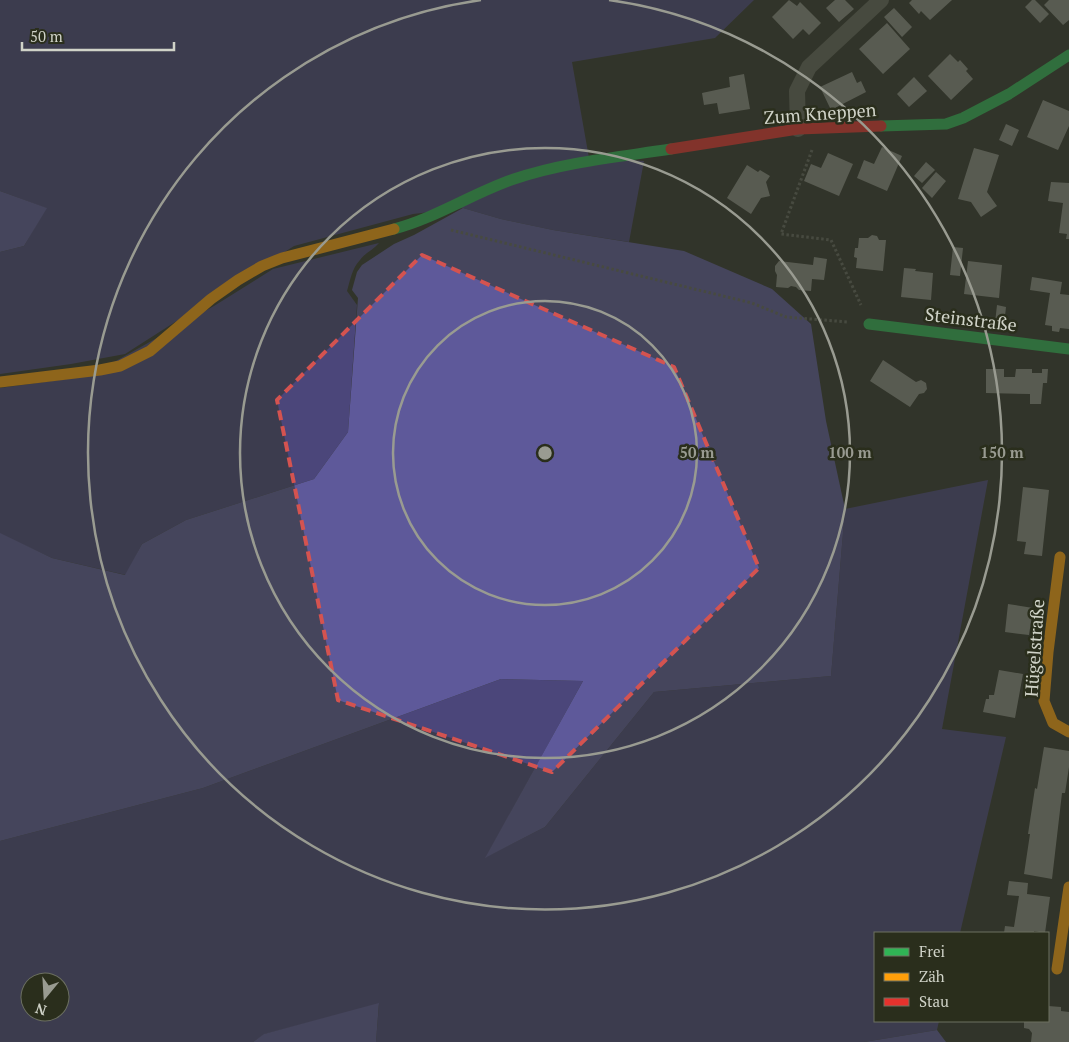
<svg xmlns="http://www.w3.org/2000/svg" width="1069" height="1042" viewBox="0 0 1069 1042" font-family="'PT Serif',serif">
  <style>
    .green { fill: #4b467a; fill-rule: evenodd }
    .forest { fill: #5e599a }
    .building { fill: #888a82 }
    .lines { fill: none; stroke-linecap: round; stroke-linejoin: round }
    .path { stroke: #63655c; stroke-width: 3; stroke-dasharray: 2.5 2.5; stroke-linecap: butt }
    .street { stroke: #626459; stroke-width: 16 }
    .fast { stroke: #30b455; stroke-width: 11 }
    .slow { stroke: #ff9f0a; stroke-width: 11 }
    .jam { stroke: #e5322d; stroke-width: 11 }
    .marked { fill: none; stroke: #d45350; stroke-width: 4; stroke-dasharray: 10 6; stroke-linejoin: round }
    .ring { fill: none; stroke: #999b91; stroke-width: 2.5 }
    .labels { text-anchor: middle; dominant-baseline: central; stroke-width: 5; stroke-linejoin: round; paint-order: stroke }
    .street-label { font-size: 18px; fill: #d0d3c8; stroke: #2a2e1c }
    .centre { fill: #999b91; stroke: #2a2e1c; stroke-width: 2.5 }
    .ring-label { font-size: 15px; text-anchor: middle; font-weight: bold; fill: #999b91; stroke: #2a2e1c; stroke-width: 5; stroke-linejoin: round; paint-order: stroke }
  </style>
  <rect width="100%" height="100%" fill="#32342a"/>
  <!-- green -->
  <path class="green" d="M0,0h754l-39,38 -143,24 17,96 55,3 -15,81 -76,-12 -52,-11 -38,-11 -50,6 -119,32 -169,108 -54,10 -71,10v-122l24,-6 22,-38 -46,-17z
    M379,243c-6,7 -14,10 -19,17 -8,8 -10,21 -13,31l10,14 -9,127 -34,47 -128,41 -44,24 -16,31 -74,-17 -52,-24v-146l89,-12 125,-70 59,-37z
    M988,480l-46,249 64,8 -46,196h-85v88h64l-2,9 -73,12h-488l3,-38 -114,30 -12,8h-253v-201l203,-53 298,-109 82,2 -97,176 59,-30 109,-135 177,-16 14,-167zM30,982h30v30h-30z"/>
  <!-- forest -->
  <path class="forest" d="M0,191l47,17 -23,38 -24,6z
    M463,208l38,11 52,11 131,21 88,38 39,35 15,97 19,88 -14,167 -177,16 -109,135 -60,31 98,-177 -82,-2 -298,109 -203,53v-308l52,25 73,17 17,-31 44,-24 128,-41 34,-47 10,-134 -6,-8 5,-18 5,-7 32,-21 20,-9z
    M379,1003l-3,39h-123l11,-8z
    M937,1030l9,12h-82z"/>
  <!-- building -->
  <path class="building" d="M789,0l8,6 3,-4 21,21 -12,12 -6,-6 -10,10 -21,-22z
    M835,0h10l9,9 -15,13 -13,-14z
    M912,0h40l-22,20 -9,-9 -2,3 -10,-11z
    M1032,0h3l14,14 -9,9 -15,-16z
    M1049,0h20v20l-6,5 -19,-20z
    M894,8l18,19 -10,10 -18,-20z
    M887,23l23,26 -27,25 -24,-25z
    M950,54l8,8 2,-2 8,9 -2,2 7,8 -22,21 -23,-24z
    M852,72l5,11 4,-2 5,11 -35,18 -11,-23z
    M744,74l6,35 -31,5 -2,-11 -13,2 -2,-12 28,-6 -1,-10z
    M914,77l13,14 -18,16 -12,-13z
    M1043,100l26,11v15l-11,24 -31,-13z
    M1006,124l13,6 -7,16 -13,-6z
    M882,147l20,9 -15,35 -30,-13 7,-18 10,4z
    M974,148l25,7 -12,37 10,14 -16,11 -10,-15 -13,-3z
    M828,153l25,11 -14,32 -35,-15 7,-17 10,4z
    M926,162l9,8 -13,13 -8,-7z
    M747,165l11,7 2,-2 10,6 -4,6 4,14 -9,2 -10,16 -24,-16z
    M936,172l10,9 -14,17 -10,-10z
    M1051,182l18,1v56h-3l1,-5 -8,-1 4,-30 -15,-2z
    M872,235l5,1 2,4h7l-3,31 -27,-3 1,-10 -3,-1 1,-9h3l1,-10h9z
    M953,247l10,1 -3,28 -10,-1z
    M814,257l13,2 -3,21 -12,-1 -1,12 -12,-1 -3,-3 -5,-1 -3,2 -12,-1 1,-12 -2,-4v-5l4,-5 34,4z
    M968,261l34,4 -3,33 -35,-4z
    M904,268l12,1 -1,2 18,2 -2,27 -30,-3z
    M1032,277l30,5 -2,12 9,1v34l-9,-1 -1,4 -7,-1v-5l-7,-1 5,-32 -20,-3z
    M997,305l9,2 -2,18 -9,-2z
    M883,360l33,22 5,-2 5,3 1,6 -3,4 -5,1 -9,13 -40,-26z
    M986,369h18v8h11l1,-8h16v4h10v-4h6l-1,14h-4l-2,21h-11v-10l-44,-1z
    M1023,487l26,3 -7,66 -18,-2 2,-12 -9,-1z
    M1008,604l25,4 -4,27 -24,-3z
    M999,670l24,4 -8,44 -32,-6 3,-13h3v-4h5z
    M1044,747l25,4v16l-4,26h-3l-10,86 -28,-5 6,-40h-2l7,-46 2,1z
    M1009,881l19,2 -1,11 23,3 -5,36 -11,-2v2h-30l1,-7 9,1 5,-31 -12,-1z
    M1048,1006l13,1v4l8,1v30h-38l1,-9 -3,-4 -5,-1v-7h24z"/>
  <g class="lines">
    <!-- path -->
    <path class="path" d="M812,150l-31,84 50,6 30,65
      M451,230l301,73 34,14 62,5"/>
    <!-- street -->
    <path class="street" d="M798,129l-1,-38 12,-24 72,-67"/>
    <!-- fast -->
    <path class="fast" d="M881,126l65,-2 17,-6 46,-24 60,-39
      M394,229c42,-11 79,-36 120,-50 50,-17 105,-22 157,-30
      M869,324l200,25"/>
    <!-- slow -->
    <path class="slow" d="M0,382l100,-12 20,-4 30,-15 61,-52 27,-19 24,-14 20,-8 112,-29
      M1060,557l-12,95 -4,49 9,22 16,9
      M1057,969l12,-82"/>
    <!-- jam -->
    <path class="jam" d="M671,149l127,-20 83,-3"/>
  </g>
  <!-- marked area -->
  <path d="M0 0H1069V1042H0ZM422,255l252,112 85,201 -207,204 -214,-72 -61,-300z" fill="#32342a" fill-opacity=".55" fill-rule="evenodd"/>
  <path class="marked" d="M422,255l252,112 85,201 -207,204 -214,-72 -61,-300z"/>
  <!-- distance rings -->
  <g class="ring">
    <circle cx="545" cy="453" r="152"/>
    <circle cx="545" cy="453" r="305"/>
    <path d="M609 0A457 457 0 1 1 481 0"/>
  </g>
  <g class="labels">
    <!-- street labels -->
    <g class="street-label">
      <text transform="translate(820 113) rotate(-4)">Zum Kneppen</text>
      <text transform="translate(971 319) rotate(7)">Steinstraße</text>
      <text transform="translate(1034 648) rotate(-86)">Hügelstraße</text>
    </g>
  </g>
  <circle cx="545" cy="453" r="8" class="centre"/>
  <g class="ring-label">
    <text x="697" y="458">50 m</text>
    <text x="850" y="458">100 m</text>
    <text x="1002" y="458">150 m</text>
  </g>
  <!-- legend -->
  <rect x="874" y="932" width="175" height="90" fill="#2a2e1c" stroke="#6c7061"/>
  <rect x="884" y="948" width="25" height="8" fill="#30b455" stroke="#6c7061"/>
  <text x="919" y="957" font-size="15" fill="#d0d3c8">Frei</text>
  <rect x="884" y="973" width="25" height="8" fill="#ff9f0a" stroke="#6c7061"/>
  <text x="919" y="982" font-size="15" fill="#d0d3c8">Zäh</text>
  <rect x="884" y="998" width="25" height="8" fill="#e5322d" stroke="#6c7061"/>
  <text x="919" y="1007" font-size="15" fill="#d0d3c8">Stau</text>
  <!-- north arrow -->
  <g transform="translate(45 997) rotate(198)"><circle r="24" fill="#2a2e1c" stroke="#6c7061"/>
  <path d="M0-4L9 19L0 12L-9 19Z" fill="#999b91"/>
  <text y="-8" font-size="14" font-weight="bold" text-anchor="middle" fill="#d0d3c8">N</text>
  </g>
  <!-- scale -->
  <path d="M22 42v8h152v-8" fill="none" stroke="#d0d3c8" stroke-width="2.5"/>
  <text x="30" y="42" font-size="15" fill="#d0d3c8" stroke="#2a2e1c" stroke-width="4" paint-order="stroke">50 m</text>
</svg>
